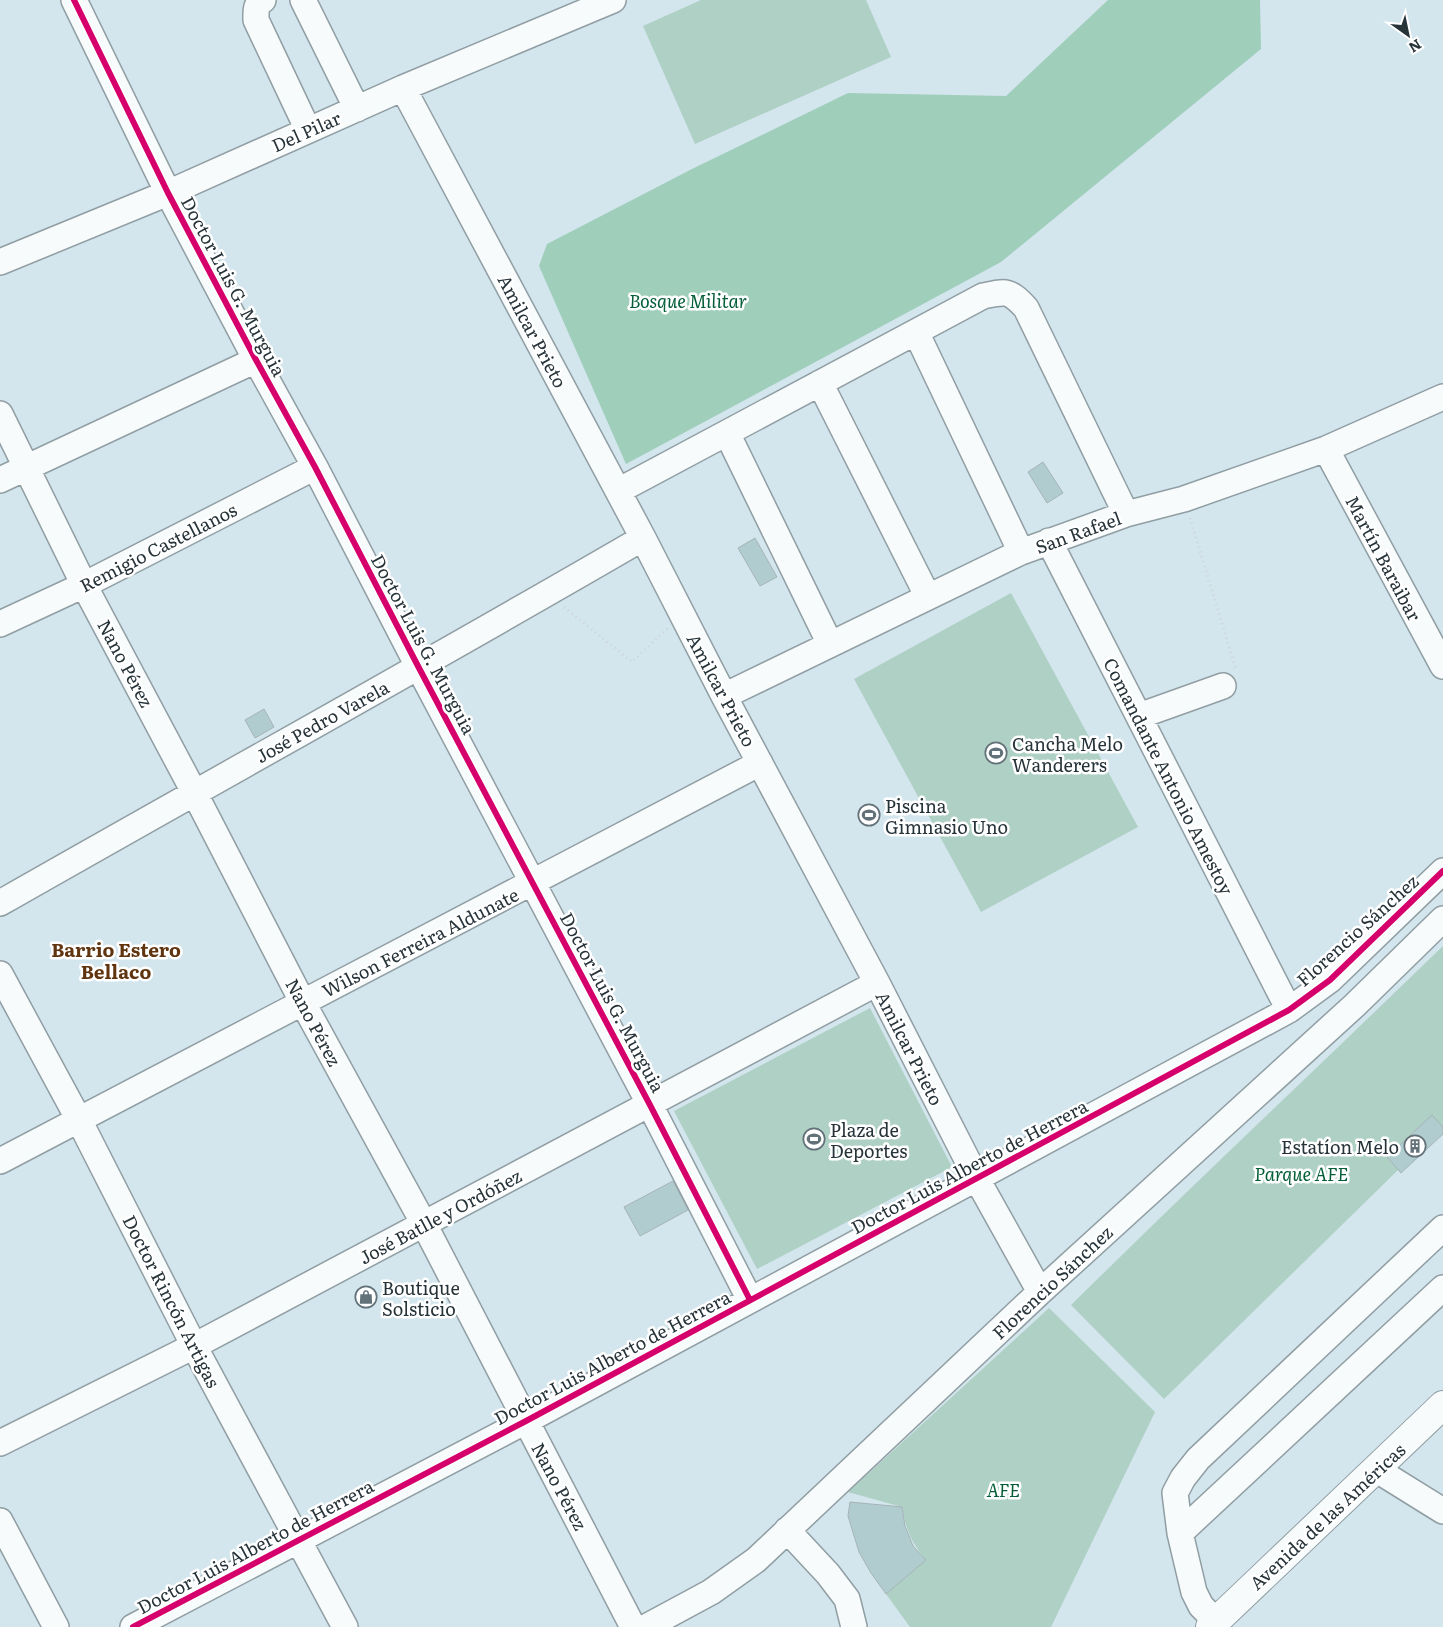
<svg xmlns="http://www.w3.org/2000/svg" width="1443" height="1627" viewBox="0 0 1443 1627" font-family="Literata,serif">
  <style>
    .green { fill: #afd0c4 }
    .forest { fill: #9fcebb }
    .building { fill: #b1cccf; stroke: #a5b4b7 }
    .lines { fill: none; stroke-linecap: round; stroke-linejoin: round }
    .minor-casing { stroke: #909ea3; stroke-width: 28 }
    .major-casing { stroke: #909ea3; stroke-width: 30 }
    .path { stroke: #cfd4d7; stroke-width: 3; stroke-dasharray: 1 4; stroke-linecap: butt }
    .minor { stroke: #f8fbfc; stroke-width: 25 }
    .major { stroke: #f8fbfc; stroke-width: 28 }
    .cycleway-casing { stroke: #fff; stroke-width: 9 }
    .cycleway { stroke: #d6006c; stroke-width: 6 }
    .labels { text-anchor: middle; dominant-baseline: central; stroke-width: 5; stroke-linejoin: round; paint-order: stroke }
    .street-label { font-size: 18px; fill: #263339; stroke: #fff }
    .park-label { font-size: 18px; font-style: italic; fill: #035e38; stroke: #fff }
    .poi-label { font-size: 18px; fill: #263339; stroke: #fff; text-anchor: start }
    .neighbourhood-label { font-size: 19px; font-weight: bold; fill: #60340f; stroke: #fff }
  </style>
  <rect width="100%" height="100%" fill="#d3e5ed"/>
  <!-- green -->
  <path class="green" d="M701,0h165l25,57 -196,87 -52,-118z
    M1011,593l127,234 -157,85 -127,-233z
    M1443,946v180l-279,273 -93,-94c123,-121 248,-239 372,-359z
    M870,1008l82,159 -195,102 -83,-158z
    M1049,1308l106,104 -104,215h-141l-24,-33 40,-34c-15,-18 -20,-30 -24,-53l-54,-15z"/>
  <!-- forest -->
  <path class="forest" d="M1108,0h152l1,49 -260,213 -375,202 -87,-198 8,-22 145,-75 156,-76 158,3z"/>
  <!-- building -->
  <path class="building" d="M1043,462l20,31 -16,10 -19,-31z
    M755,538l22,39 -17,9 -22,-38z
    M264,709l10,18 -19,11 -10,-18z
    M1432,1115l11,12v7l-42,39 -14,-16z
    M673,1181l15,29 -48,26 -16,-29z
    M850,1502l52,5 3,19 8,20 13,14 -40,34 -15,-21 -12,-21 -11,-36z"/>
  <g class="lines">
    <!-- minor casing -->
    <g class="minor-casing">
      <path id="minor" d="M74,0l94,193 88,167 59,107 104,201 231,437 100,195
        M263,0c-8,4 -7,12 -7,20l52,110
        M303,0l54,109
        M403,88l240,450 81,158 153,287 100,196 63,113
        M0,262l168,-69 235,-105 210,-88
        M916,332l105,220
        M820,383l108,214
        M0,414l84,171 110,207 109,211 121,221 209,403
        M727,433l103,211
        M1326,449l117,217
        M0,480l256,-120
        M618,491l365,-195c24,-5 26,-6 43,12l100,206
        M1049,541l240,469
        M0,624l84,-39 231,-118
        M724,696l297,-144 105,-38 58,-15 142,-50 117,-52
        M1139,716l84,-30
        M0,903c214,-122 430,-241 643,-365
        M0,974l79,146 115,226 151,281
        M0,1161l760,-398
        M0,1443l194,-97 683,-363
        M1377,1470l66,41
        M0,1521l56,106
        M787,1530l41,44 19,25 7,28
        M1180,1533l263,-245
        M1216,1621l-15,-15 -7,-14 -14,-59 -5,-40 8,-15 15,-19 245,-231
        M133,1627l393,-206 763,-411 41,-30 113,-109
        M646,1627l65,-35 45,-32 284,-268 315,-287 88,-86"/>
    </g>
    <!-- major casing -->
    <g class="major-casing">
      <path id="major" d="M1210,1627l233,-222"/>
    </g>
    <!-- path -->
    <path class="path" d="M1190,518l46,152
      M564,607l68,55 36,-34"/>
    <!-- minor -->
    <use href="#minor" class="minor"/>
    <!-- major -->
    <use href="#major" class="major"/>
    <!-- cycleway casing -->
    <g class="cycleway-casing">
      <path id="cycleway" d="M74,0l94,193 88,167 59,107 104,201 231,437 100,195
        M133,1627l393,-206 763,-411 41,-30 113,-109"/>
    </g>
    <!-- cycleway -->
    <use href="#cycleway" class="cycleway"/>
  </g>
  <!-- icons -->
  <defs>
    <g id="stadium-ring" transform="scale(1.125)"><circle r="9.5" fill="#fff" stroke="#637178" stroke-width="1.5"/><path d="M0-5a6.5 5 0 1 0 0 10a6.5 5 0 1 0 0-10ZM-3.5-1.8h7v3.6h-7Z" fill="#637178"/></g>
    <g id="building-ring" transform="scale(1.125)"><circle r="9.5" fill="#fff" stroke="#637178" stroke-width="1.5"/><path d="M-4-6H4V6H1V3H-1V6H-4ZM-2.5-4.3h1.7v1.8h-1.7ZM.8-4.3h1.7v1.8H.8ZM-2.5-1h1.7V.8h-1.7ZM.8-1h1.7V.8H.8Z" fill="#637178"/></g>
    <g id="shop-ring" transform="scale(1.125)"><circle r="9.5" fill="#fff" stroke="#637178" stroke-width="1.5"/><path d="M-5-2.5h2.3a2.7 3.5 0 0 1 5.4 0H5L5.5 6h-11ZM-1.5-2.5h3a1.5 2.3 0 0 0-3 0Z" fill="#637178"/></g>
  </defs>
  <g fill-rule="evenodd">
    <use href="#stadium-ring" x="996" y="753"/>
    <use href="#stadium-ring" x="869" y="815"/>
    <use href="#stadium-ring" x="814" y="1139"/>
    <use href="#building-ring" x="1415" y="1146"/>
    <use href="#shop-ring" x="366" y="1297"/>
  </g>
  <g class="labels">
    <!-- street labels -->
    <g class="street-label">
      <text transform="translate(306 131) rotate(-24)">Del Pilar</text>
      <text transform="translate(234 286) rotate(62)">Doctor Luis G. Murguia</text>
      <text transform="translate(533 331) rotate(62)">Amilcar Prieto</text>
      <text transform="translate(1078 532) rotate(-20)">San Rafael</text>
      <text transform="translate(158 547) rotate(-27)">Remigio Castellanos</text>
      <text transform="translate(1384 558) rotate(62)">Martín Baraibar</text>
      <text transform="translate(424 644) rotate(62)">Doctor Luis G. Murguia</text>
      <text transform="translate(126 663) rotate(62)">Nano Pérez</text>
      <text transform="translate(722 690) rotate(62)">Amilcar Prieto</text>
      <text transform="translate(322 721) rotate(-29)">José Pedro Varela</text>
      <text transform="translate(1169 776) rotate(63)">Comandante Antonio Amestoy</text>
      <text transform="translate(1357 930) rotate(-42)">Florencio Sánchez</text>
      <text transform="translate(420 942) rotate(-27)">Wilson Ferreira Aldunate</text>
      <text transform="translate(613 1002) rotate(62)">Doctor Luis G. Murguia</text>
      <text transform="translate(314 1022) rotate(62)">Nano Pérez</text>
      <text transform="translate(910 1048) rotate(63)">Amilcar Prieto</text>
      <text transform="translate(969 1166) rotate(-28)">Doctor Luis Alberto de Herrera</text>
      <text transform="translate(440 1216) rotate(-28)">José Batlle y Ordóñez</text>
      <text transform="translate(1052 1282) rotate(-43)">Florencio Sánchez</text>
      <text transform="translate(172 1301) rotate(63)">Doctor Rincón Artigas</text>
      <text transform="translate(612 1357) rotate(-28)">Doctor Luis Alberto de Herrera</text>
      <text transform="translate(560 1486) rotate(62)">Nano Pérez</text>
      <text transform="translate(1327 1516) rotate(-43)">Avenida de las Américas</text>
      <text transform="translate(255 1546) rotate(-28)">Doctor Luis Alberto de Herrera</text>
    </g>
    <!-- park labels -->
    <g class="park-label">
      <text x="688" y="300">Bosque Militar</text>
      <text x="1301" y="1173">Parque AFE</text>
      <text x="1003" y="1489">AFE</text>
    </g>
    <!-- poi labels -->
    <g class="poi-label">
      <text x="1012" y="743">Cancha Melo<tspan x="1012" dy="21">Wanderers</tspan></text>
      <text x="885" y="805">Piscina<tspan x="885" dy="21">Gimnasio Uno</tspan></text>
      <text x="830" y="1129">Plaza de<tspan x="830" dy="21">Deportes</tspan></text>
      <text x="1399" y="1146" text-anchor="end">Estatíon Melo</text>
      <text x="382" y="1287">Boutique<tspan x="382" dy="21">Solsticio</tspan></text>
    </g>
    <!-- neighbourhood labels -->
    <g class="neighbourhood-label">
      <text x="116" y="949">Barrio Estero<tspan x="116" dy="22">Bellaco</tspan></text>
    </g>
  </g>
  <!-- north arrow -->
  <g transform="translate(1408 35) rotate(147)" stroke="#ffffff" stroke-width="4" paint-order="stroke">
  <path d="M0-4L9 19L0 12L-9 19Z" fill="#263339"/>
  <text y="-8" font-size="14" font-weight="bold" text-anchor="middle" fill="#263339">N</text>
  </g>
</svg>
